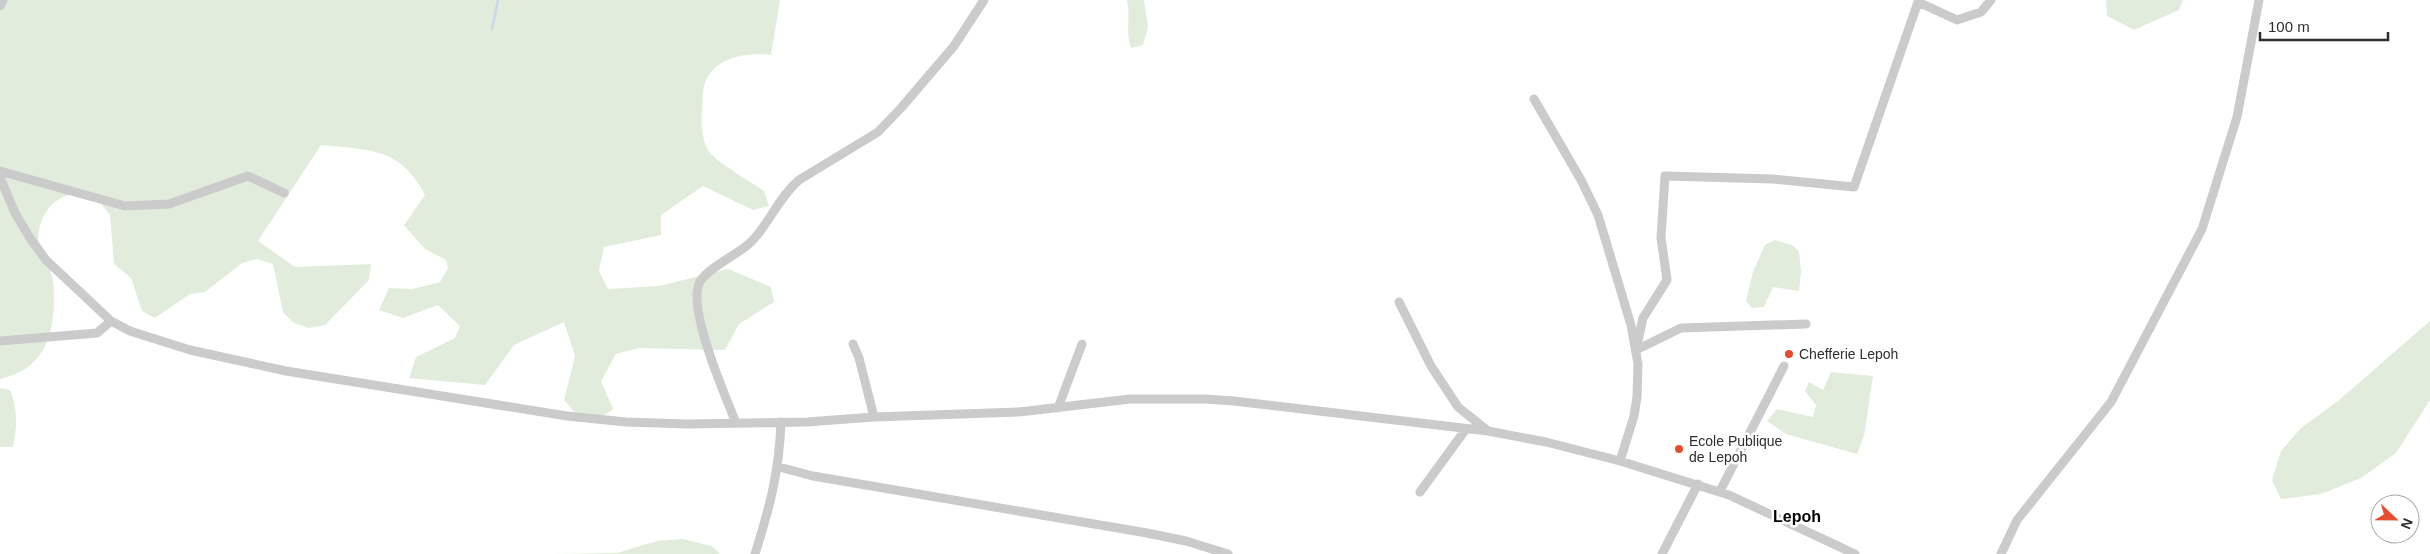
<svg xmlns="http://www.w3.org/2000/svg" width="2430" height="554" viewBox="0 0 2430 554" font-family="Helvetica,sans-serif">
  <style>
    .green { fill: #e1ecdc }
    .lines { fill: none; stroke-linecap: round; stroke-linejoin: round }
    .stream { stroke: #c8d6ec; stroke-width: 2.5 }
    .street { stroke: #cbcbcb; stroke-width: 9 }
    .poi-dot { fill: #e64d30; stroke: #fff; stroke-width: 2 }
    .labels { text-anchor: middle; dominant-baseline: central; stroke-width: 5; stroke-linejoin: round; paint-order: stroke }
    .poi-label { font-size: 14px; fill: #2e2e2e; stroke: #fff; text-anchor: start }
    .quarter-label { font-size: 16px; font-weight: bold; fill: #000; stroke: #fff }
  </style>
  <rect width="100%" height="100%" fill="#fff"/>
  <!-- green -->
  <path class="green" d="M0,0h780l-9,55c-25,-3 -59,2 -67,31 -2,8 -1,19 -2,27 -1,12 0,32 9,41 9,10 40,28 53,37l5,15 -16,4 -50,-24 -42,29v20l-57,12 -5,24 9,18 51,-3 69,-17 43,18 3,15 -35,22 -14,26 -86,-2 -23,6 -15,27 12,28c-11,11 -22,8 -36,6l-13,-15 11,-44 -11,-34 -50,23 -29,40 -76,-7 7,-21 39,-19 5,-12 -22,-21 -35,13 -24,-8 10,-22 23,1 28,-7 8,-14 -2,-8 -21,-11 -21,-24 21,-30c-24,-48 -56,-45 -104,-50l-63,96 37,26 76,-3 -2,16 -44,45 -16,3 -15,-5 -11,-11 -10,-48 -16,-5 -15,4 -37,29 -15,2 -35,24 -13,-7 -11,-33 -17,-14 -4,-49 -18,-23c-39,-2 -58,24 -53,61 13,12 15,29 15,45 0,40 -12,72 -54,81z
    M1127,0h17l4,27 -5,18 -12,3c-6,-19 0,-29 -4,-48z
    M2106,0h77l-4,10 -45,20 -27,-14z
    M1775,240l17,5 7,6 2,21 -2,19 -26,-4 -9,20 -12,1 -6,-7 7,-29 12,-27z
    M2430,321v79l-34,53 -35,25 -40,16 -40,5 -9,-19 9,-29 20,-23 37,-27z
    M1831,372l42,4 -9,60 -7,18 -71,-20 -19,-13 10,-12 36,8 3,-12 -11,-14 4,-9 14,8z
    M0,388l10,2c8,20 7,36 3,57h-13z
    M683,539l29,7 8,8h-166l63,-1 40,-12z"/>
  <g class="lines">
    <!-- stream -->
    <path class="stream" d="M492,29l6,-29"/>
    <!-- street -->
    <path class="street" d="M0,6l3,-6
      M1534,99l47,81 17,35 33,110 7,39 -1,33 -3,19 -14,45
      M0,171l125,35 44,-2 79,-28 36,17
      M0,177l15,36 15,25 16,22 65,61 19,10 60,19 96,21 281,45 59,6 61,2 120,-2 67,-5 145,-5 111,-13h75l29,2 254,30 58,11 74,19 109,34 126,59
      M1399,302l32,64 27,41 30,24
      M1806,324l-125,4 -45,22 7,-32 24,-38 -6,-42 4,-62 107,3 82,8 64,-185 39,18 24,-8 10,-12
      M0,341l97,-8 14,-12
      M853,344l6,14 15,59
      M1058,408l24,-64
      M736,423c-10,-26 -52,-120 -35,-143 11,-15 37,-25 51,-39 18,-19 27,-44 47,-61l79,-48 23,-24 53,-62 30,-46
      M779,467l34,9 334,57 39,8 42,13
      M1720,491l64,-125
      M1420,492l46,-63
      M755,554c15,-48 24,-81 26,-132
      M1662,554l36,-70
      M2001,554l16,-34 94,-118 91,-173 35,-112 22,-117"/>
  </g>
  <!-- markers -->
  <g class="poi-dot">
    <circle cx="1789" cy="354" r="5"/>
    <circle cx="1679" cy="449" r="5"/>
  </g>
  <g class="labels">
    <!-- poi labels -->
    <g class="poi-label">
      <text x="1799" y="354">Chefferie Lepoh</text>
      <text x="1689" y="441">Ecole Publique<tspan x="1689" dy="16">de Lepoh</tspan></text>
    </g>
    <!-- quarter labels -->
    <g class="quarter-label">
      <text x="1797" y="516">Lepoh</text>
    </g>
  </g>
  <!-- north arrow -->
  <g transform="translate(2395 519) rotate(112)"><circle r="24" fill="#ffffff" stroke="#ababab"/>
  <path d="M0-4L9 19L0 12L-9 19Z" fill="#e64d30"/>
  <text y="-8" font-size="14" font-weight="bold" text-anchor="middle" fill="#2e2e2e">N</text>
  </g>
  <!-- scale -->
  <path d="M2260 32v8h128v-8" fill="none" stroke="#2e2e2e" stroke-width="2.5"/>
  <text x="2268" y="32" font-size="15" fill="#2e2e2e" stroke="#ffffff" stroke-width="4" paint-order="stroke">100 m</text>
</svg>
